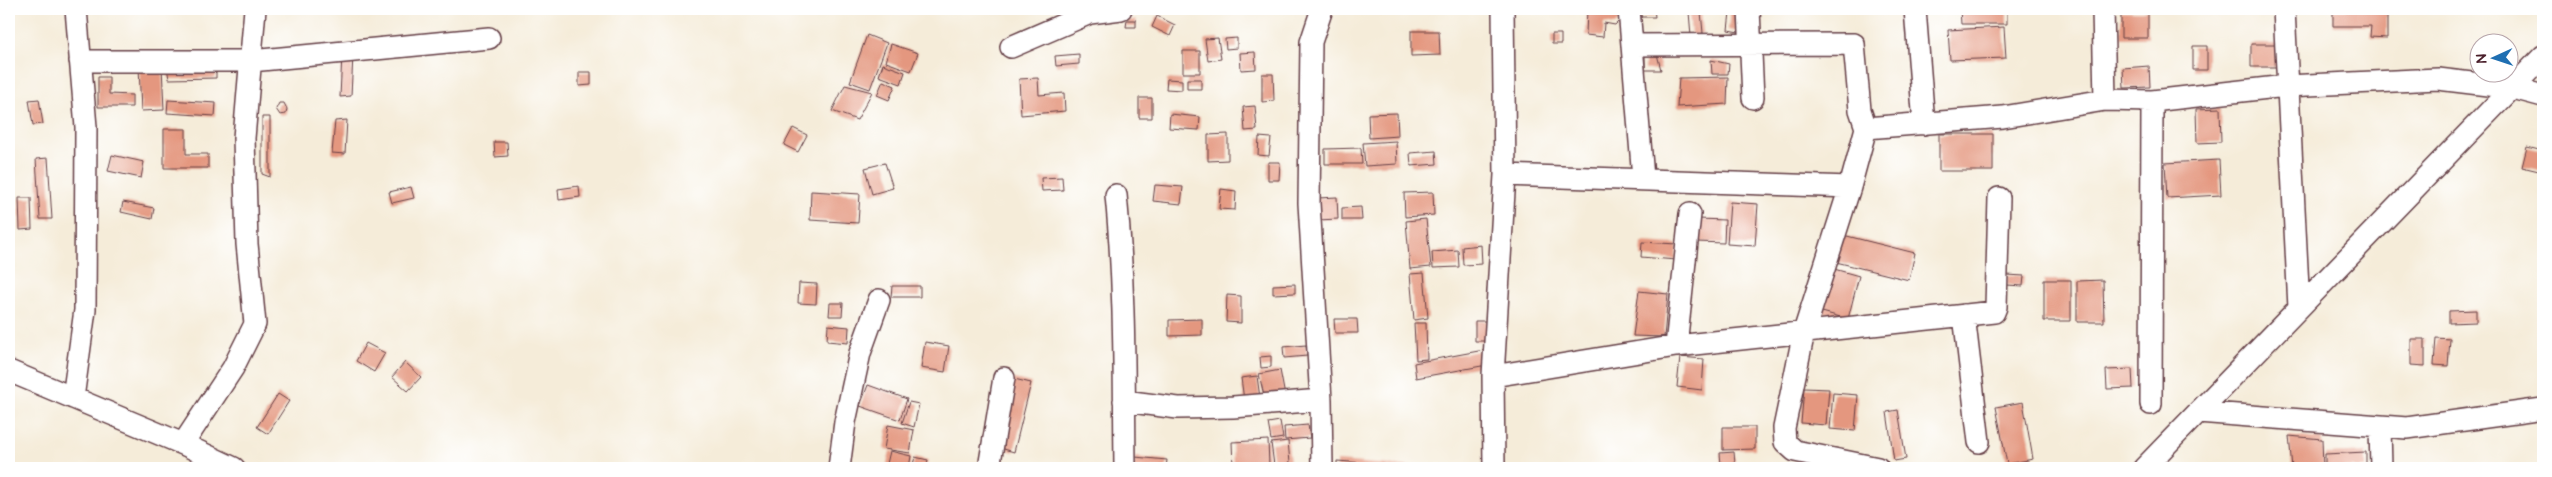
<svg xmlns="http://www.w3.org/2000/svg" width="2552" height="477" viewBox="0 0 2552 477" font-family="'Architects Daughter',sans-serif">
  <style>
    .building { fill: #e4977f }
    .lines { fill: none; stroke-linecap: round; stroke-linejoin: round }
    .street-casing { stroke: #643e45; stroke-width: 24 }
    .street { stroke: #fff; stroke-width: 21 }
  </style>
  <rect width="100%" height="100%" fill="#fff"/>
  <filter id="ink" filterUnits="userSpaceOnUse"><feTurbulence type="fractalNoise" baseFrequency=".02" numOctaves="2"/><feDisplacementMap in="SourceGraphic" scale="10" xChannelSelector="R" yChannelSelector="G"/><feConvolveMatrix kernelMatrix="1 2 1 2 8 2 1 2 1" color-interpolation-filters="sRGB"/></filter>
  <filter id="wash" filterUnits="userSpaceOnUse"><feTurbulence type="fractalNoise" baseFrequency=".0096" numOctaves="4" result="noise"/><feDisplacementMap in="SourceGraphic" scale="20" xChannelSelector="R" yChannelSelector="G"/><feGaussianBlur stdDeviation="1.12" result="paint"/><feColorMatrix in="noise" values="0 0 0 0 0 0 0 0 0 0 0 0 0 0 0 0 0 1.4 0 .05"/><feComposite in="paint" operator="in"/></filter>
  <g filter="url(#wash)">
    <rect width="100%" height="100%" fill="#f5ecd9"/>
    <g id="blocks">
      <!-- building -->
      <path class="building" d="M1587,9h34l1,9 -7,7 -11,-2 -1,14 -17,-2z
        M1640,9h14l1,8h-14z
        M1960,9h47v15h-46z
        M2333,9h54v29l-17,-1 1,-11h-38z
        M1740,10l-1,22 -11,-2 2,-18z
        M2121,11h27v27h-27z
        M1689,12h12l2,21 -12,3z
        M1157,16l18,9 -5,11 -18,-9z
        M1127,20h9v7h-10z
        M2004,27l2,31 -56,2 -2,-30z
        M1411,31h28l1,24 -29,1z
        M1552,34h9v10h-9z
        M867,35l20,8 -17,46 -20,-7z
        M1218,38l3,21 -13,2 -3,-22z
        M1237,38v10l-11,1 -1,-10z
        M891,44l27,9 -7,18 -25,-9z
        M2251,44h31l1,23h-32z
        M2193,46h14v24h-14z
        M1656,50l5,20h-16v-18z
        M1183,51h17v22h-17z
        M1255,52l1,17 -15,1 -1,-17z
        M342,54l11,1 -2,41 -11,1z
        M1079,54v10l-23,2 -1,-10z
        M1711,60l18,4 -1,10h-16z
        M216,64v14l-47,1 -2,-12z
        M883,64l22,8 -4,12 -22,-8z
        M162,66l2,44 -23,1 -2,-44z
        M2149,66l1,21 -26,1 -1,-20z
        M579,72h12v13l-12,1z
        M1262,74h11l1,27 -12,1z
        M98,77h11v17l23,1v12h-34z
        M1728,77l-1,27 -50,3 2,-29z
        M1038,78l1,17 25,-2 1,18 -44,4 -2,-36z
        M1167,79l15,1v10l-16,-1z
        M1187,79h14v10h-14z
        M883,81l12,5 -6,14 -12,-5z
        M845,85l27,7 -15,28 -25,-9z
        M1139,98h13v20h-13z
        M39,99l4,25 -10,1 -4,-25z
        M168,100l48,3 -1,13 -48,-3z
        M279,103h5l3,6 -1,5 -6,1 -4,-6z
        M1255,106l2,24 -12,1 -2,-24z
        M2220,108l1,34 -24,1 -1,-34z
        M1397,113l1,23 -29,2 -1,-24z
        M1170,114l30,3 -1,13 -30,-2z
        M262,117h8v60l-8,-3z
        M347,120l-2,34 -13,-1 3,-32z
        M793,128l14,7 -9,17 -14,-7z
        M164,129h22v25h22v14h-44z
        M1228,134v26l-20,1v-26z
        M1939,134h54v37h-54z
        M1259,137l12,1 -2,18 -11,-1z
        M1396,141l1,23 -32,2 -2,-23z
        M494,142h13l1,14 -13,1z
        M2527,147l16,4v21l-21,-5z
        M1361,148l1,16h-37v-15z
        M1436,151l1,13 -26,2 -1,-13z
        M112,155l32,7 -3,16 -33,-7z
        M48,158l4,61h-12l-4,-60z
        M2219,160l2,35 -54,3 -2,-35z
        M1268,162h12l-1,18h-11z
        M885,163l8,25 -21,6 -7,-26z
        M1062,177l1,13 -21,1 -1,-13z
        M1155,185l28,2 -2,17 -28,-3z
        M579,186l1,11 -21,3 -1,-11z
        M411,187l3,11 -22,5 -3,-11z
        M1221,189l15,2 -1,19 -16,-1z
        M811,191l49,3 -2,29 -48,-3z
        M1433,192l1,23 -29,2 -1,-24z
        M1337,197l1,22 -20,1v-22z
        M19,198h12l1,31 -12,1z
        M123,202l31,6 -2,11 -31,-7z
        M1730,202l28,2 -3,42 -28,-2z
        M1361,207l1,13h-20v-12z
        M1426,219l5,48 -21,2 -4,-48z
        M1698,219l27,1 -1,23 -27,-1z
        M1843,235l72,18 -6,27 -73,-18z
        M1642,242l35,2 -1,16 -35,-3z
        M1481,245l1,19 -19,1 -1,-18z
        M1458,250l1,17 -26,1 -1,-16z
        M1834,269l25,7 -11,43 -26,-7z
        M1424,273l4,45 -14,2 -4,-46z
        M2007,275l17,1 -1,10 -16,-1z
        M2044,280h27v41h-27z
        M2103,280l1,42h-27v-41z
        M799,283l18,1 -1,20 -18,-1z
        M1295,284v9l-22,1v-9z
        M892,286h28v11h-29z
        M1639,291l29,3 -4,43 -31,-1z
        M1227,295l14,1v27l-15,-1z
        M830,303h13l-1,13h-13z
        M2476,310v12l-27,1v-12z
        M1202,319v16l-33,1v-16z
        M1334,319h23l1,14h-23z
        M1475,321h19v20h-19z
        M1414,323h12l1,36 -11,1z
        M828,325l21,2 -1,16 -21,-2z
        M2436,338l14,1 -2,27 -14,-1z
        M2411,339h14v27l-14,-1z
        M925,342l24,4 -4,26 -24,-4z
        M366,343l19,10 -11,19 -18,-11z
        M1306,345l1,11 -23,2 -1,-11z
        M1484,350l3,15 -71,13 -2,-15z
        M1271,356v11l-10,1 -1,-11z
        M1680,357l24,2 -2,31 -25,-3z
        M405,362l16,15 -13,14 -16,-14z
        M2132,369l1,19 -26,1 -1,-19z
        M1280,370l5,26 -20,4 -6,-26z
        M1257,376l3,22 -16,2 -3,-22z
        M1014,379l17,4 -17,69 -17,-5z
        M868,385l39,14 -7,21 -40,-14z
        M1804,388l25,1 -3,36 -25,-2z
        M1833,393l25,2 -3,36 -25,-2z
        M278,394l11,7 -21,33 -11,-7z
        M909,402l10,2 -5,23 -12,-4z
        M2023,402l10,57 -26,5 -11,-57z
        M1898,410l8,49 -12,2 -7,-49z
        M1280,421l3,17 -12,2 -3,-17z
        M888,425l26,5 -4,23 -26,-4z
        M1308,425l2,13 -25,2 -1,-13z
        M1723,427h32v22l-32,1z
        M2289,436l33,3 1,29h-31z
        M1268,440l1,25 -36,2 -1,-25z
        M1288,441l2,22 -16,2 -3,-22z
        M890,451l21,5 -2,12h-23z
        M1734,452l1,12 -14,1 -1,-12z
        M2366,452v16h-41v-14z
        M915,457l13,3 -2,8h-14z
        M1135,457l32,3 -1,8h-32z
        M1337,461l81,6v1h-81z"/>
    </g>
  </g>
  <g filter="url(#ink)">
    <use href="#blocks" fill-opacity="0" stroke="#643e45" stroke-width="1"/>
    <g class="lines">
      <!-- street casing -->
      <g class="street-casing">
        <path id="street" d="M1629,9l14,169
          M1749,9l4,89
          M1915,9l9,115
          M2103,9l2,91
          M2284,9l15,299
          M1632,45l222,-1 6,66 6,18
          M1011,47l79,-34 31,-4
          M80,61h171l238,-23
          M1505,175l345,12
          M1116,195c9,92 8,181 9,273
          M1964,315l15,127
          M1676,346l14,-132
          M9,371l174,73 51,24
          M1493,376l183,-30 318,-34 2,-5 3,-109
          M73,398l12,-88 1,-183 -10,-118
          M1321,400l-12,-197 2,-161 11,-33
          M1124,401l54,7 55,-1 88,-7 1,68
          M2151,404l1,-303
          M2198,412l209,16 136,-19
          M2380,427l1,41
          M183,444l50,-76 22,-44 -8,-80 -3,-106 11,-129
          M839,468l6,-46 15,-69 19,-53
          M989,468l15,-90
          M1494,468l-1,-92 12,-201 -2,-166
          M1878,468l-83,-17 -10,-9 -1,-14 20,-96 46,-145 16,-59 137,-11 102,-17 47,1 134,-15 152,-7 75,9 30,8
          M2144,468l399,-412"/>
      </g>
      <!-- street -->
      <use href="#street" class="street"/>
    </g>
  </g>
  <!-- margin -->
  <rect width="2552" height="477" fill="none" stroke="#fff" stroke-width="30"/>
  <!-- north arrow -->
  <g transform="translate(2494 58) rotate(267)"><circle r="24" fill="#ffffff" stroke="#b7a5aa"/>
  <path d="M0-4L9 19L0 12L-9 19Z" fill="#1f6fb2"/>
  <text y="-8" font-size="14" font-weight="bold" text-anchor="middle" fill="#4a1f2b">N</text>
  </g>
</svg>
